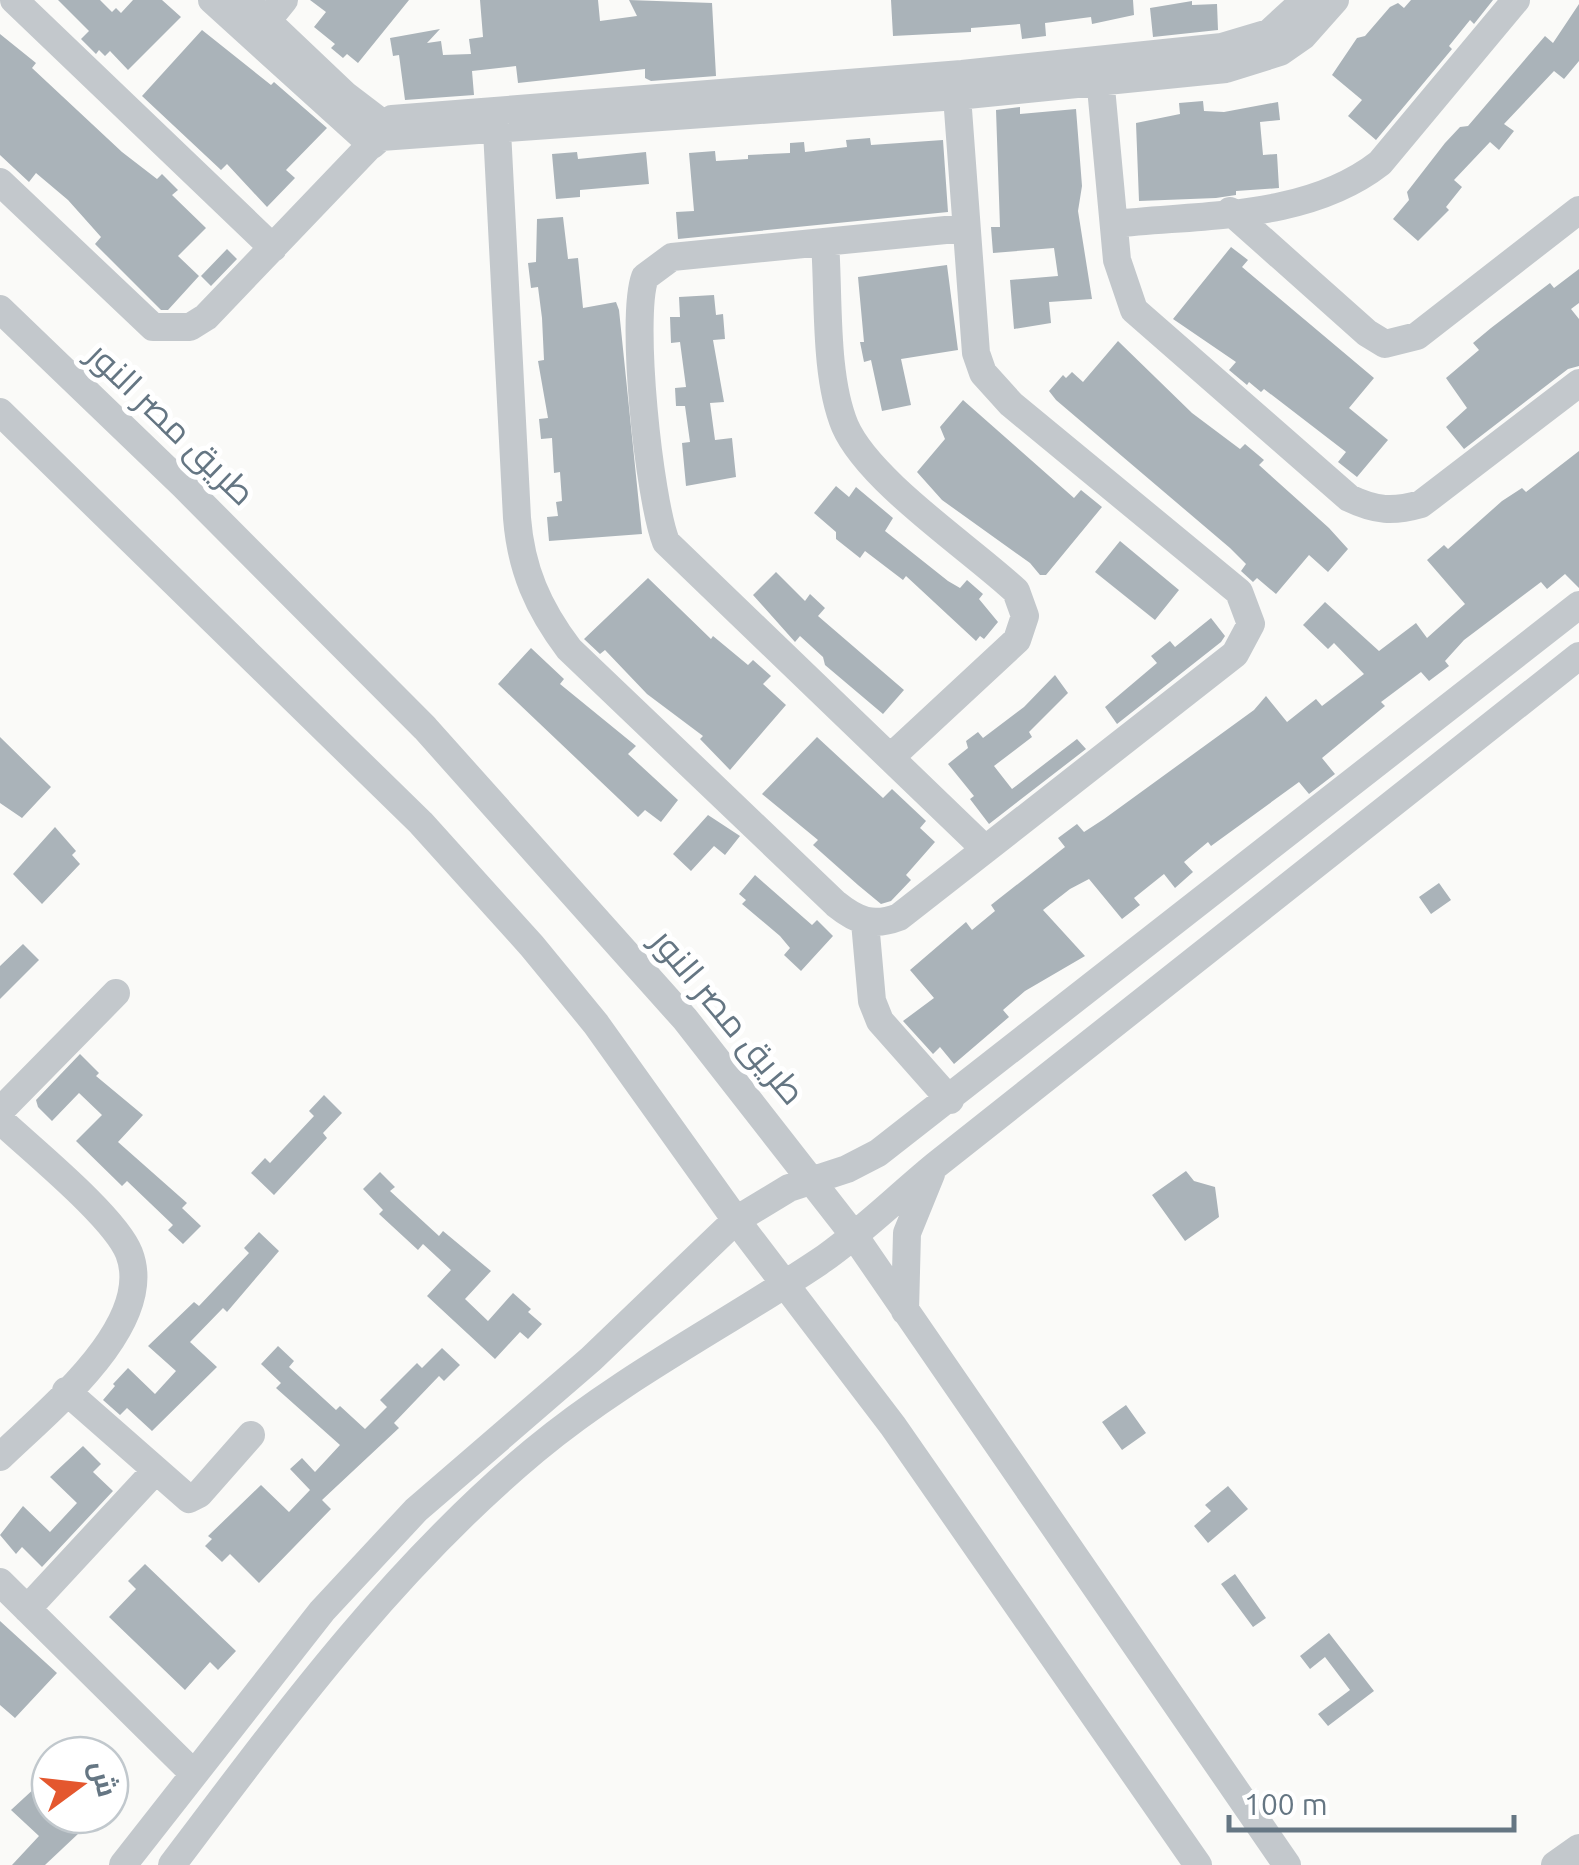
<svg xmlns="http://www.w3.org/2000/svg" width="1579" height="1865" viewBox="0 0 1579 1865" font-family="Ubuntu,Cairo,sans-serif">
  <style>
    .building { fill: #aab3b9 }
    .lines { fill: none; stroke-linecap: round; stroke-linejoin: round }
    .minor { stroke: #c3c8cc; stroke-width: 28 }
    .labels { text-anchor: middle; dominant-baseline: central; stroke-width: 10; stroke-linejoin: round; paint-order: stroke }
    .street-label { font-size: 35px; fill: #657683; stroke: #fff }
  </style>
  <rect width="100%" height="100%" fill="#fafaf8"/>
  <!-- building -->
  <path class="building" d="M58,0h42l12,12 4,-4 5,5 12,-13h29l19,17 -53,53 -18,-19 -5,5 -6,-6 -3,4 -15,-15 8,-8z
    M310,0h99l-51,63 -11,-9 -4,4 -12,-10 4,-4 -21,-17 12,-15z
    M480,0h118l2,21 37,-5 -8,-16 83,3 4,73 -65,5 -6,-3v-9l-127,14 -2,-17 -44,5 2,24 -69,5 -6,-45 -6,1 -3,-18 50,-9 -13,14 14,-2 2,14 28,-1 -2,-15 14,-2z
    M891,0h242l1,15 -42,9 -1,-7 -46,6 1,13 -24,3 -2,-15 -49,4v4l-78,4z
    M1411,0h82l-19,24 -4,-4 -21,26 3,3 -76,91 -28,-24 14,-16 -30,-25 25,-37 8,-2 25,-29 8,-4 6,5z
    M1192,1v4l25,-1 1,26 -65,7 -3,-29z
    M1579,4v57l-15,18 -10,-8 -50,53 10,7 -15,19 -9,-8 -36,38 8,7 -16,20 3,3 -31,31 -25,-22 16,-19 -2,-8 38,-49 15,-16 8,-1 77,-90 8,7z
    M202,30l69,55 3,-3 53,46 -41,42 9,8 -28,29 -40,-43 -6,6 -79,-74z
    M0,34l36,29 -4,5 90,84 35,27 5,-5 16,16 -6,5 34,33 -28,28 21,20 -31,34h-7l-66,-66 6,-7 -33,-37 -32,-27 -7,9 -29,-27z
    M1203,101l1,10 20,1 54,-10 2,18 -20,2 3,33 14,-1 2,34 -43,3v4l-20,3 -77,3 -3,-78 44,-9 -1,-11z
    M1020,107v7l56,-5 6,77 -4,25 14,88 -43,3 2,21 -37,6 -4,-49 48,-4 -4,-28 -61,5 -2,-26h9l-4,-117z
    M870,138l1,7 72,-5 5,72 -270,27 -2,-27 18,-1 -5,-58 26,-2 1,10 32,-2v-4l42,-2v-10l14,-1 1,10 42,-5 -1,-7z
    M577,152l1,7 68,-7 3,32 -69,6v7l-24,2 -4,-45z
    M563,217l5,42 10,-1 5,50 33,-6 3,8 23,224 -93,7 -2,-24 11,-1 -2,-14 6,-1 -2,-29 -6,1 -2,-35 -11,1 -2,-20 9,-1 -10,-57 6,-1 -2,-42 -4,-31 -7,1 -3,-25 8,-1 1,-43z
    M1231,247l17,13 -6,7 132,111 -25,30 39,32 -31,37 -19,-15 8,-10 -82,-63 -3,3 -12,-10 -2,3 -18,-15 7,-8 -63,-43z
    M227,249l10,10 -26,27 -10,-10z
    M947,265l11,85 -57,9 10,46 -29,6 -11,-51 -7,2 -4,-20h4l-6,-65z
    M1579,269v34l-8,6 8,10v47l-11,3 -104,80 -18,-22 21,-19 -21,-30 33,-28 -6,-7 18,-15 59,-45 4,5z
    M714,295l2,20 7,-1 2,25 -12,1 11,62 -14,1 5,37 17,-2 4,39 -50,9 -4,-43 8,-1 -5,-36h-9l-1,-18 11,-1 -6,-45 -9,1 -1,-26h10l-1,-20z
    M1118,341l74,72 48,36 5,-5 19,16 -5,5 70,63 19,21 -20,23 -19,-17 -33,39 -19,-16 -4,4 -12,-11 5,-7 -16,-16 -174,-148 -7,-9 14,-16 3,3 6,-6 11,10z
    M963,400l111,98 7,-8 21,17 -56,68h-6l-10,-12 -88,-63 -25,-28 28,-33 -5,-12z
    M1579,451v137l-14,-14 -18,15 -6,-7 -77,58 -19,21 4,5 -20,15 -8,-9 -40,30 4,4 -63,52 13,16 -26,20 -10,-12 -88,64 -3,-4 -24,20 9,10 -18,16 -11,-14 -30,24 6,7 -18,14 -33,-40 -19,10 -27,21 42,46 -60,35 -22,19 6,7 -55,47 -14,-17 -7,7 -30,-33 31,-23 -24,-28 56,-48 6,8 23,-19 -4,-6 74,-58 -7,-9 19,-14 7,8 20,-13 150,-109 12,-14 21,26 29,-23 6,7 42,-32 -30,-31 -6,6 -25,-24 22,-23 54,49 37,-28 11,15 38,-34 -38,-44 17,-15 4,4 54,-48 20,-13 4,4z
    M836,486l13,11 7,-10 37,31 -8,13 63,50 12,7 7,-8 16,14 -4,5 19,23 -14,17 -4,-3 -4,5 -70,-65 -3,4 -38,-29 -5,7 -24,-19v-7l-22,-19z
    M1120,541l59,49 -24,30 -60,-48z
    M776,572l29,29 5,-7 15,14 -7,8 86,74 -21,24 -58,-49 -2,-8 -23,-21 -5,6 -42,-47z
    M648,578l63,61 2,-3 35,29 5,-5 18,16 -8,8 23,21 -56,65 -30,-31 3,-3 -56,-42 -42,-44 -5,4 -16,-15z
    M1211,618l14,18 -4,6 -104,82 -12,-17 52,-44 -6,-7 19,-15 5,6z
    M531,648l33,31 -4,5 76,62 -8,8 50,46 -17,22 -16,-12 -7,7 -140,-133z
    M1055,675l13,18 -39,39 3,5 -38,29 18,23 65,-50 9,10 -97,75 -19,-25 4,-3 -26,-32 20,-16 -2,-7 12,-9 5,6 41,-31z
    M0,737l51,50 -29,31 -22,-15z
    M817,737l66,61 9,-9 34,32 -6,7 15,14 -29,33 5,5 -20,21 -10,3 -23,-19 -45,-40 5,-5 -56,-46z
    M708,815l32,21 -15,19 -11,-9 -23,25 -18,-17z
    M55,827l21,24 -4,4 8,9 -38,40 -29,-30z
    M755,875l57,50 5,-5 16,16 -32,35 -17,-16 6,-7 -10,-12 -38,-32 4,-4 -7,-6z
    M1439,883l12,17 -20,14 -12,-17z
    M23,944l16,16 -39,39v-33z
    M80,1054l19,19 -3,3 47,39 -25,27 69,61 -5,5 19,18 -18,18 -15,-14 5,-5 -46,-44 -5,5 -46,-45 26,-26 -23,-22 -27,28 -14,-14 -2,-7z
    M324,1095l18,18 -19,20 4,5 -53,57 -23,-22 14,-15 5,5 44,-47 -5,-5z
    M1186,1171l8,10 21,6 4,30 -34,24 -33,-46z
    M380,1172l15,15 -5,4 49,45 4,-5 48,40 -26,28 23,22 25,-28 18,16 -3,3 14,12 -14,15 -8,-7 -25,27 -68,-63 24,-26 -28,-26 -5,6 -39,-36 4,-4 -20,-21z
    M259,1232l20,19 -52,61 -4,-4 -33,34 27,25 -65,64 -25,-23 -7,7 -17,-15 12,-14 -2,-2 15,-16 27,26 21,-23 -28,-25 46,-44 5,4 50,-53 -5,-5z
    M278,1346l16,15 -5,6 47,43 4,-4 25,23 22,-22 -7,-7 37,-37 5,5 20,-20 18,17 -16,16 -5,-5 -45,47 5,5 -77,72 9,9 -72,74 -29,-29 -8,8 -17,-16 7,-7 -4,-3 53,-51 28,27 21,-22 -20,-21 12,-11 13,14 25,-27 -64,-57 5,-5 -20,-19z
    M1126,1405l20,28 -24,17 -20,-28z
    M83,1446l18,18 -8,8 20,19 -71,76 -20,-20 -6,7 -16,-19 23,-29 27,26 27,-29 -27,-26z
    M1228,1486l20,23 -40,34 -14,-17 17,-15 -6,-6z
    M145,1564l91,87 -18,19 -8,-8 -25,28 -76,-73 27,-28 -8,-8z
    M1235,1574l31,44 -13,9 -32,-43z
    M0,1621l57,52 -42,45 -15,-13z
    M1329,1633l45,58 -46,35 -10,-12 32,-24 -25,-33 -15,12 -10,-13z
    M50,1774v41h10l19,18 -34,32h-33l27,-29 -28,-26z"/>
  <g class="lines">
    <!-- minor -->
    <path class="minor" d="M14,0l259,248
      M212,0l160,145 9,-8 576,-41 269,-27 54,-17 23,-16 32,-36
      M245,0l100,95 42,32 5,-8 570,-45 260,-27 47,-14 36,-33
      M267,21l17,-21
      M1099,66l18,194 17,50 215,188c27,13 44,14 72,6l158,-121
      M496,111l21,407c4,51 21,90 52,131l267,255c21,17 37,23 63,13l336,-263 16,-30 -12,-32 -228,-188 -28,-31 -7,-20 -19,-257
      M0,182l153,145h37l16,-10 177,-185
      M1230,211l137,122 18,11 32,-8 162,-126
      M1114,224c89,-10 193,-4 266,-61l136,-163
      M966,228l-294,29 -27,20c-15,41 4,221 21,265l319,307
      M825,242c4,54 -1,134 20,184 24,55 125,122 171,165l9,25 -8,24 -126,117
      M0,309l183,176 242,243 260,291 168,215 434,631
      M0,412l421,411 111,123 64,78 140,196 157,206 305,439
      M865,922l7,79 8,20 70,79
      M0,1111l116,-118
      M0,1120c31,29 115,97 129,133 28,72 -83,159 -129,204
      M905,1311l2,-78 24,-59
      M66,1391l123,108 10,-5 52,-59
      M0,1582l193,191
      M27,1609l128,-138
      M123,1865l199,-254 94,-101 175,-151 145,-139 53,-32 58,-19 31,-16 701,-548
      M172,1865c111,-147 220,-296 363,-415 88,-73 190,-125 284,-188 41,-28 78,-65 117,-97l643,-509
      M1555,1865l24,-17"/>
  </g>
  <g class="labels">
    <!-- street labels -->
    <g class="street-label">
      <text transform="translate(172 423) rotate(44)">طريق مصر النور</text>
      <text transform="translate(729 1016) rotate(50)">طريق مصر النور</text>
    </g>
  </g>
  <!-- north arrow -->
  <g transform="translate(80 1785) rotate(75)"><circle r="48" fill="#ffffff" stroke="#c1c8cd" stroke-width="2.5"/>
  <path d="M0-8L18 38L0 25L-18 38Z" fill="#e4572e"/>
  <text y="-15" font-size="28" font-weight="bold" text-anchor="middle" fill="#657683">ش</text>
  </g>
  <!-- scale -->
  <path d="M1229 1815v15h285v-15" fill="none" stroke="#657683" stroke-width="5"/>
  <text x="1244" y="1815" font-size="30" fill="#657683" stroke="#ffffff" stroke-width="8" paint-order="stroke">100 m</text>
</svg>
